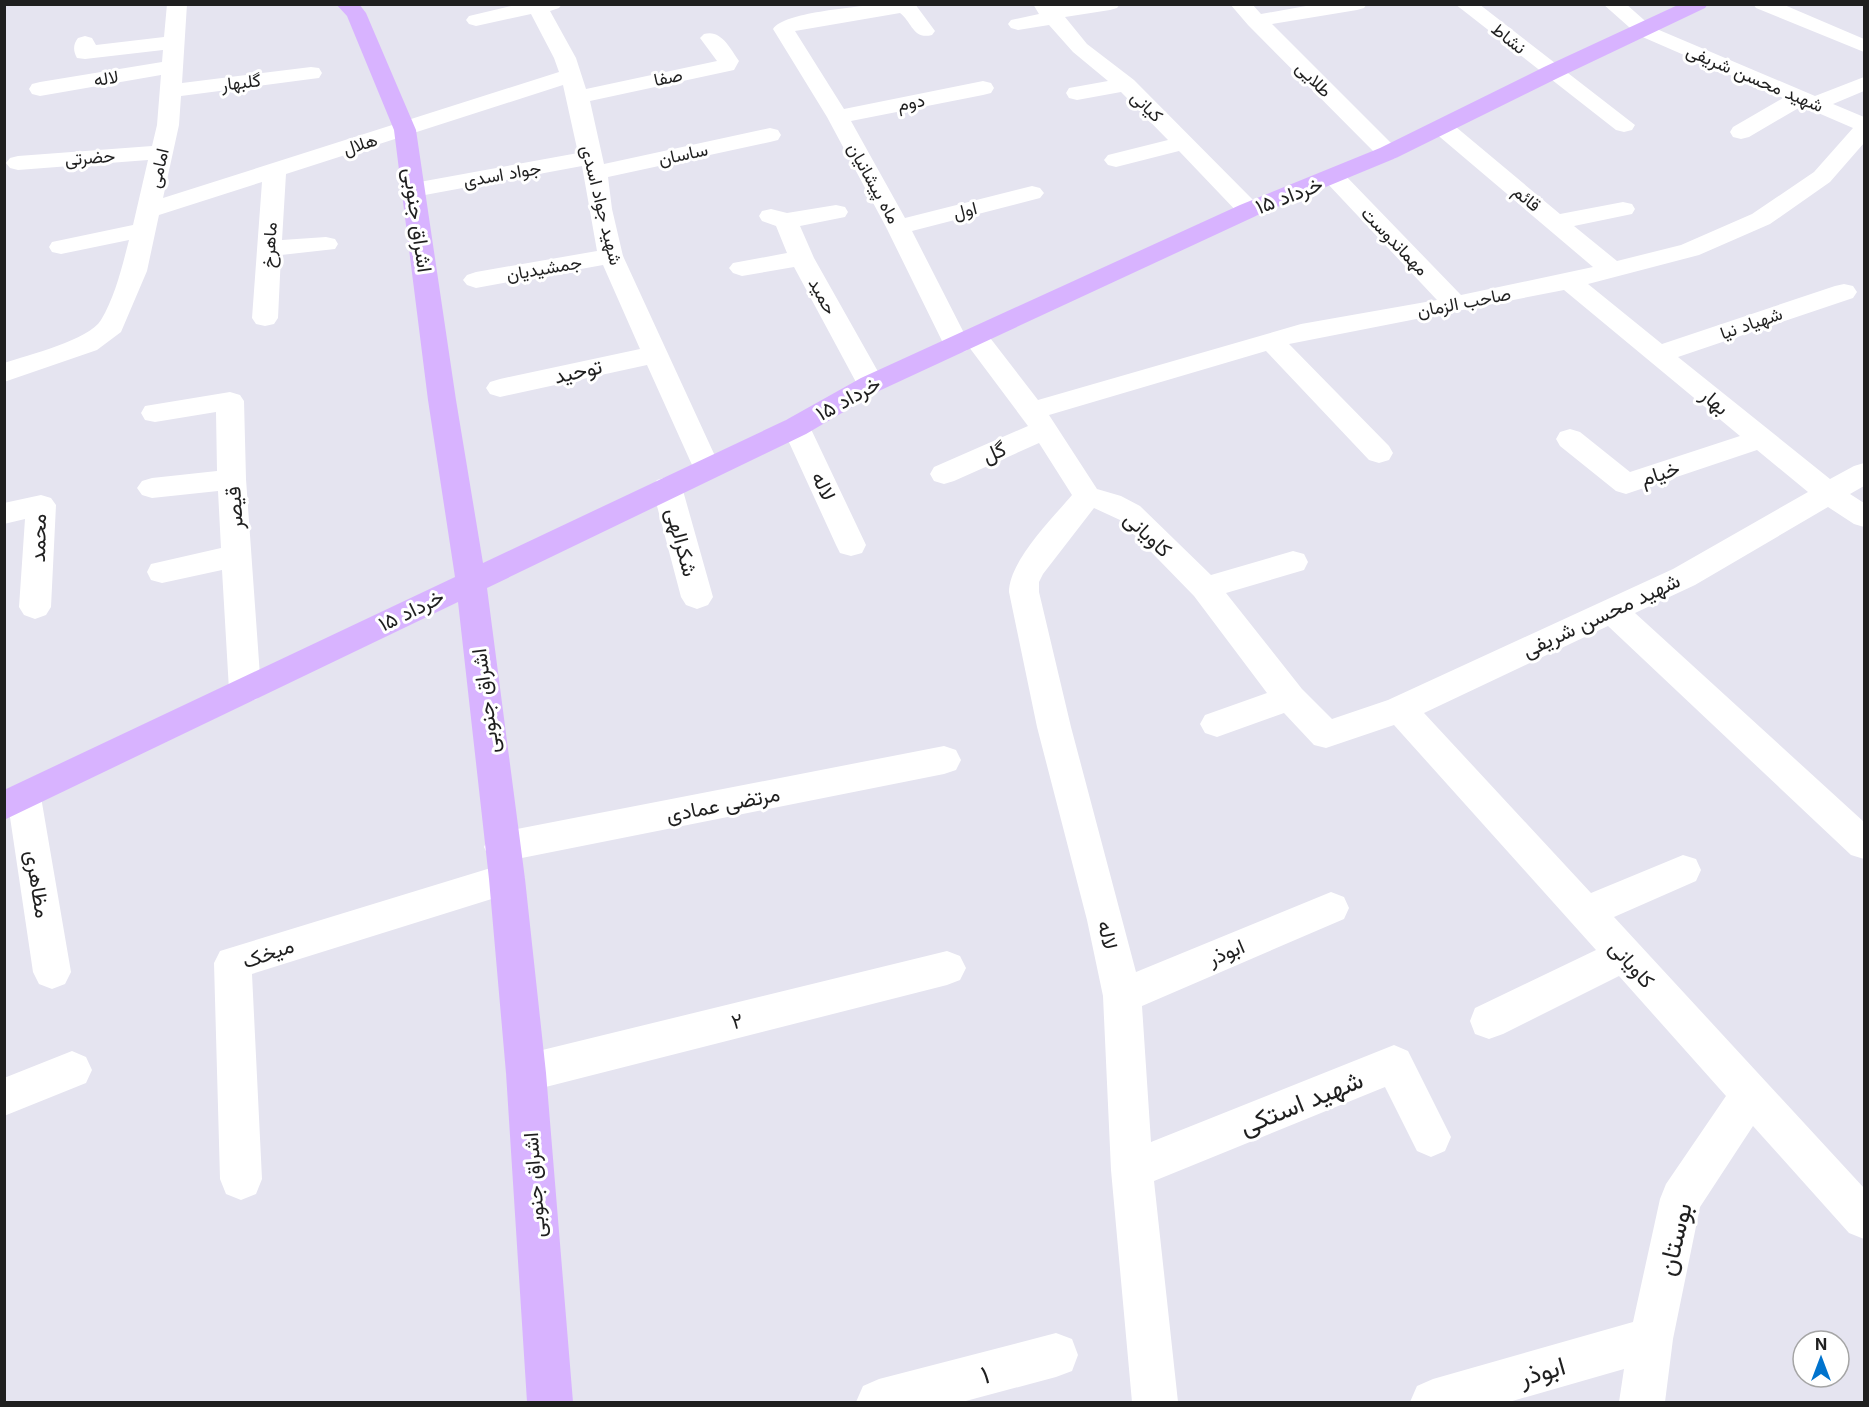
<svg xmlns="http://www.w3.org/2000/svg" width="1869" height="1407" viewBox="0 0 1869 1407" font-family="Inter,Vazirmatn,sans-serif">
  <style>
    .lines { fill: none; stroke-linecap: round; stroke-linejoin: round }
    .street { fill: #fff; fill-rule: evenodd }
    .secondary { fill: #d8b3ff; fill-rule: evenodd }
    .labels { text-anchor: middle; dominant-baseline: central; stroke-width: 6; stroke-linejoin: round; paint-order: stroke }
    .far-street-label { font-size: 18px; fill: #1f1f1f; stroke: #fff }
    .street-label { font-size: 21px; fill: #1f1f1f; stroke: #fff }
    .near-street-label { font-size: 26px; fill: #1f1f1f; stroke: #fff }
  </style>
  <rect width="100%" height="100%" fill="#e5e4f0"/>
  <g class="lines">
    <!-- street -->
    <path class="street" d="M167,4h20l-5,79 129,-16 8,1 3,5 -3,5 -8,1 -130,17 -2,29 -16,73 396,-126 -5,-14 -23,-44 -55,12 -7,-2 -3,-4 3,-4 51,-12h42l-3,4 -9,3 26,47 10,31 131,-28 -17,-23 4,-4c17,-5 26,14 35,27l-5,9 -144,31 14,63 166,-36 8,2 3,5 -3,5 -8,2 -162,35 4,32 11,47 98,213 -4,7 -10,3 -10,-3 -50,-111 -147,32 -10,-3 -4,-6 4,-6 10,-3 140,-30 -37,-84 -127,23 -9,-3 -4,-5 4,-5 9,-3 121,-21 -15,-85 -168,31 -8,-2 -4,-5 4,-5 8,-2 164,-30 -15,-68 -277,89 -4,66 44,-3 9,2 3,5 -3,5 -54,6 -3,63 -4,6 -9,2 -9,-2 -4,-6 10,-136 -103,33 -12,56 -26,61 -24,18 -93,32v-19c24,-8 85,-23 97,-43 14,-23 21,-53 28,-80l-68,14 -9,-2 -3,-5 3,-5 81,-17 15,-65 -130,10 -8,-2 -4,-5 4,-5 8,-2 134,-10 5,-21 4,-50 -121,21 -8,-2 -3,-5 3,-5 8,-2 122,-20 1,-12 -78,9 -8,-1c-4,-7 -4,-14 1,-20l7,-2 7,2 4,7 68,-8z
      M876,4h39l20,27 -3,4c-19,5 -20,-13 -32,-22l-105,18 49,78 139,-28 8,2 3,5 -3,5 -8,2 -132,26 54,97 127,-32 8,2 4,5 -4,5 -128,33 52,102 11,-5 9,2 54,70 263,-76 136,-24 -111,-118 -4,-5 4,-5 8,-2 8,2 119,123 132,-28 -159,-135 -3,-5 3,-5 8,-2 8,2 110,92 63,-12 9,2 3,5 -3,5 -58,12 43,35 64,-16 71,-31 62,-42 39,-44 -51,-22 -53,31 -8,2 -8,-2 -3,-5 3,-5 50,-29 -145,-63 -35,-31h23l26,23 163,69 49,-19v14l-31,13 31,13v26l-34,39 -60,42 -71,31 -111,29 74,60 173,-58 9,-2 9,2 4,6 -4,6 -175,59 152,122 24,-13 10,-3v23l-14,8 14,9v24l-10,-3 -26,-17 -133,78 -60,28 229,209v37l-13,-4 -243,-229 -184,87 167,180 92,-38 13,4 5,11 -5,11 -82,36 250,271v51l-15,-6 -96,-107 -53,81 -27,132 -8,63h-46l5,-33 -115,33h-99l7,-16 16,-7 200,-57 27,-123 6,-15 60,-88 -107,-120 -116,58 -14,5 -14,-5 -5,-13 5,-13 121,-58 -202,-225 -68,23 -12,-3 -30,-32 -67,24 -12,-4 -5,-9 5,-9 62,-22 -73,-97 -74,-76 -26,-12 -51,66 -4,8v10l32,135 65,245 195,-80 13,5 5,11 -5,11 -202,87 9,136 243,-97 14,6 43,86 -6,14 -14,6 -14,-6 -32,-64 -231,94 24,221h-46l-21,-232 -8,-174 -16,-76 -50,-193 -28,-135c0,-31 43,-73 63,-97l-33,-52 -85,38 -10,3 -10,-3 -4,-7 4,-7 94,-41 -59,-79 -3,4 -9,2 -9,-2 -4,-6 -58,-118 -59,-110 -54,-88c11,-17 81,-21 103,-25zM1564,290l176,146 -110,36 -50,-40 -10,-3 -10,3 -4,7 4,7 56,45 10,3 131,-44 51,42 -135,77 -285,131 -56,19 -30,-30 -76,-96 78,-23 4,-8 -4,-8 -11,-3 -82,24 -71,-69 -19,-10 -24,-7 -48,-74 217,-64 103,109 10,3 10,-3 4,-7 -4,-7 -100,-102z
      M1033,4h87l-3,4 -7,2 -45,7 22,27 47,36 124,125 3,5 -3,5 -9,2 -9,-2 -61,-64 -63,16 -8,-2 -4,-5 4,-5 60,-15 -47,-48 -44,8 -8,-2 -3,-5 3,-5 39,-7 -35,-29 -24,-27 -31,5 -7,-2 -3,-4 3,-4 28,-6z
      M1230,4h22l9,10 56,-10h50l-3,4 -7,2 -85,14 124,124 4,5 -4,5 -8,2 -8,-2 -132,-133z
      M1455,4h24l156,121 -3,5 -8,2 -8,-2z
      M1753,4h29l82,35v13l-108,-44z
      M836,205l9,2 3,5 -3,5 -45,9 14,32 71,126 -4,6 -10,3 -10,-3 -4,-6 -63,-117 -52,9 -9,-3 -4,-5 4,-5 54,-10 -11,-27 -14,-5 -3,-5 3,-5 9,-2 16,4z
      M230,392l10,3 4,6 2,78 15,211 -4,9 -12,4 -12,-4 -4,-9 -7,-120 -60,13 -11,-3 -4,-8 4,-8 70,-16 -3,-57 -66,7 -10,-3 -5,-7 5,-7 10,-3 65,-7 -1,-59 -61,10 -10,-2 -4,-7 4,-7z
      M796,418l10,2 4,7 56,118 -4,8 -11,3 -11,-3 -4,-8 -54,-118 4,-7z
      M667,477l10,3 5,7 31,110 -5,8 -11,4 -11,-4 -5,-8 -29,-110 5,-7z
      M41,495l10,3 5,7 -5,102 -5,8 -11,4 -11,-4 -5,-8 6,-88 -21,5v-21z
      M944,746l12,4 5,10 -5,10 -12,4 -442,88 -13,-4 -5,-11 5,-11 13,-4z
      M24,783l12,4 5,10 30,175 -6,12 -13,5 -13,-5 -6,-12 -26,-175 5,-10z
      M507,863l13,5 5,11 -5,11 -268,84 10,205 -6,15 -15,6 -15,-6 -6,-15 -6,-216 6,-12z
      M947,951l13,5 6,12 -6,12 -13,5 -421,107 -14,-6 -6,-13 6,-13 14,-6z
      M72,1051l14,6 6,13 -6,13 -82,33v-38z
      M1056,1333l16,6 6,16 -6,16 -16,6 -94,25h-106l7,-16 16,-7z"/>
    <!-- secondary -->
    <path class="secondary" d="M336,4h23l7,9 50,117 40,270 27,163 303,-143 75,-42 379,-173 140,-57 164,-81 136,-63h28l-3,4 -145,69 -164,81 -138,57 -377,175 -75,44 -319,154 38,291 21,194 27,329h-46l-21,-329 -17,-194 -31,-277 -454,218v-30l451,-213 -27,-177 -34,-270 -47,-114z"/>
  </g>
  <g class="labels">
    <!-- far-street labels -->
    <g class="far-street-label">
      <text transform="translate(1509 38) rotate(38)">نشاط</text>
      <text transform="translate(668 77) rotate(-12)">صفا</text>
      <text transform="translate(106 78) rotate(-9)">لاله</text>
      <text transform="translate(1755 78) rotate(23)">شهید محسن شریفی</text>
      <text transform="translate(1314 79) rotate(45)">طلایی</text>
      <text transform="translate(241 82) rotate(-7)">گلبهار</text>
      <text transform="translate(911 102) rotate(-11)">دوم</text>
      <text transform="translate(1147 106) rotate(44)">کیانی</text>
      <text transform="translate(360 144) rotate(-18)">هلال</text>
      <text transform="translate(683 154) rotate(-12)">ساسان</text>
      <text transform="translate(90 157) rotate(-4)">حضرتی</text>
      <text transform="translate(158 168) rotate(-77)">امامی</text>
      <text transform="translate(502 174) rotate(-10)">جواد اسدی</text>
      <text transform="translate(874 183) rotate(61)">ماه پیشانیان</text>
      <text transform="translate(1527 198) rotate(40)">قائم</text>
      <text transform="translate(602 205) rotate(76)">شهید جواد اسدی</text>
      <text transform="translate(965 210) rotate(-14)">اول</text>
      <text transform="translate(1395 241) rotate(46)">مهماندوست</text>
      <text transform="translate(269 245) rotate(-87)">ماهرخ</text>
      <text transform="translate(544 268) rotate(-10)">جمشیدیان</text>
      <text transform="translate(823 296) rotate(61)">حمید</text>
      <text transform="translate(1464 302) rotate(-11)">صاحب الزمان</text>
      <text transform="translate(1751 323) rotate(-19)">شهیاد نیا</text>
    </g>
    <!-- street labels -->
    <g class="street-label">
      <text transform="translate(1289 195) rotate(-21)">۱۵ خرداد</text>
      <text transform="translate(418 220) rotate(82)">اشراق جنوبی</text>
      <text transform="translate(578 371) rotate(-13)">توحید</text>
      <text transform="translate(848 398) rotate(-29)">۱۵ خرداد</text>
      <text transform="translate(1715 401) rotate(40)">بهار</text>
      <text transform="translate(994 452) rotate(-24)">گل</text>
      <text transform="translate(1660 473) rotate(-18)">خیام</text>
      <text transform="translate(824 486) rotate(65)">لاله</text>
      <text transform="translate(234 508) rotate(-94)">قیصر</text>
      <text transform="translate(1148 534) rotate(43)">کاویانی</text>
      <text transform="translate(38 538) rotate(-89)">محمد</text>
      <text transform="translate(682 542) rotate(75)">شکرالهی</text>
      <text transform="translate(411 610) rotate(-26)">۱۵ خرداد</text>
      <text transform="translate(1601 615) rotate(-25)">شهید محسن شریفی</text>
      <text transform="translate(485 701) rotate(-97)">اشراق جنوبی</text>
      <text transform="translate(723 804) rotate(-11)">مرتضی عمادی</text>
      <text transform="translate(38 884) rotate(81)">مظاهری</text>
      <text transform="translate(1108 935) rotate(77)">لاله</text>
      <text transform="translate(1226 952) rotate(-23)">ابوذر</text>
      <text transform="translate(268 953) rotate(-19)">میخک</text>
      <text transform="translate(1632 964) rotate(48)">کاویانی</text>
      <text transform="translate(737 1021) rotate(-14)">۲</text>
      <text transform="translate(534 1185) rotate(-94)">اشراق جنوبی</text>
    </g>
    <!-- near-street labels -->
    <g class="near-street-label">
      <text transform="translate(1301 1102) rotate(-22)">شهید استکی</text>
      <text transform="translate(1674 1239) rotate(-76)">بوستان</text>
      <text transform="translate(1542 1371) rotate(-16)">ابوذر</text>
      <text transform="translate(985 1374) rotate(-15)">۱</text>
    </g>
  </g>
  <!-- border -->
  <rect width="1869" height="1407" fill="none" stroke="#1f1f1f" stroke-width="12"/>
  <!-- north arrow -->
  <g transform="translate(1821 1359)"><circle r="28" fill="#ffffff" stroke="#a5a5a5" stroke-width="1.5"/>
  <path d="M0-4.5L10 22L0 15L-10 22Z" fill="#0073cd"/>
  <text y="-9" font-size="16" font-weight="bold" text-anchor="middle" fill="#1f1f1f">N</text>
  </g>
</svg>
